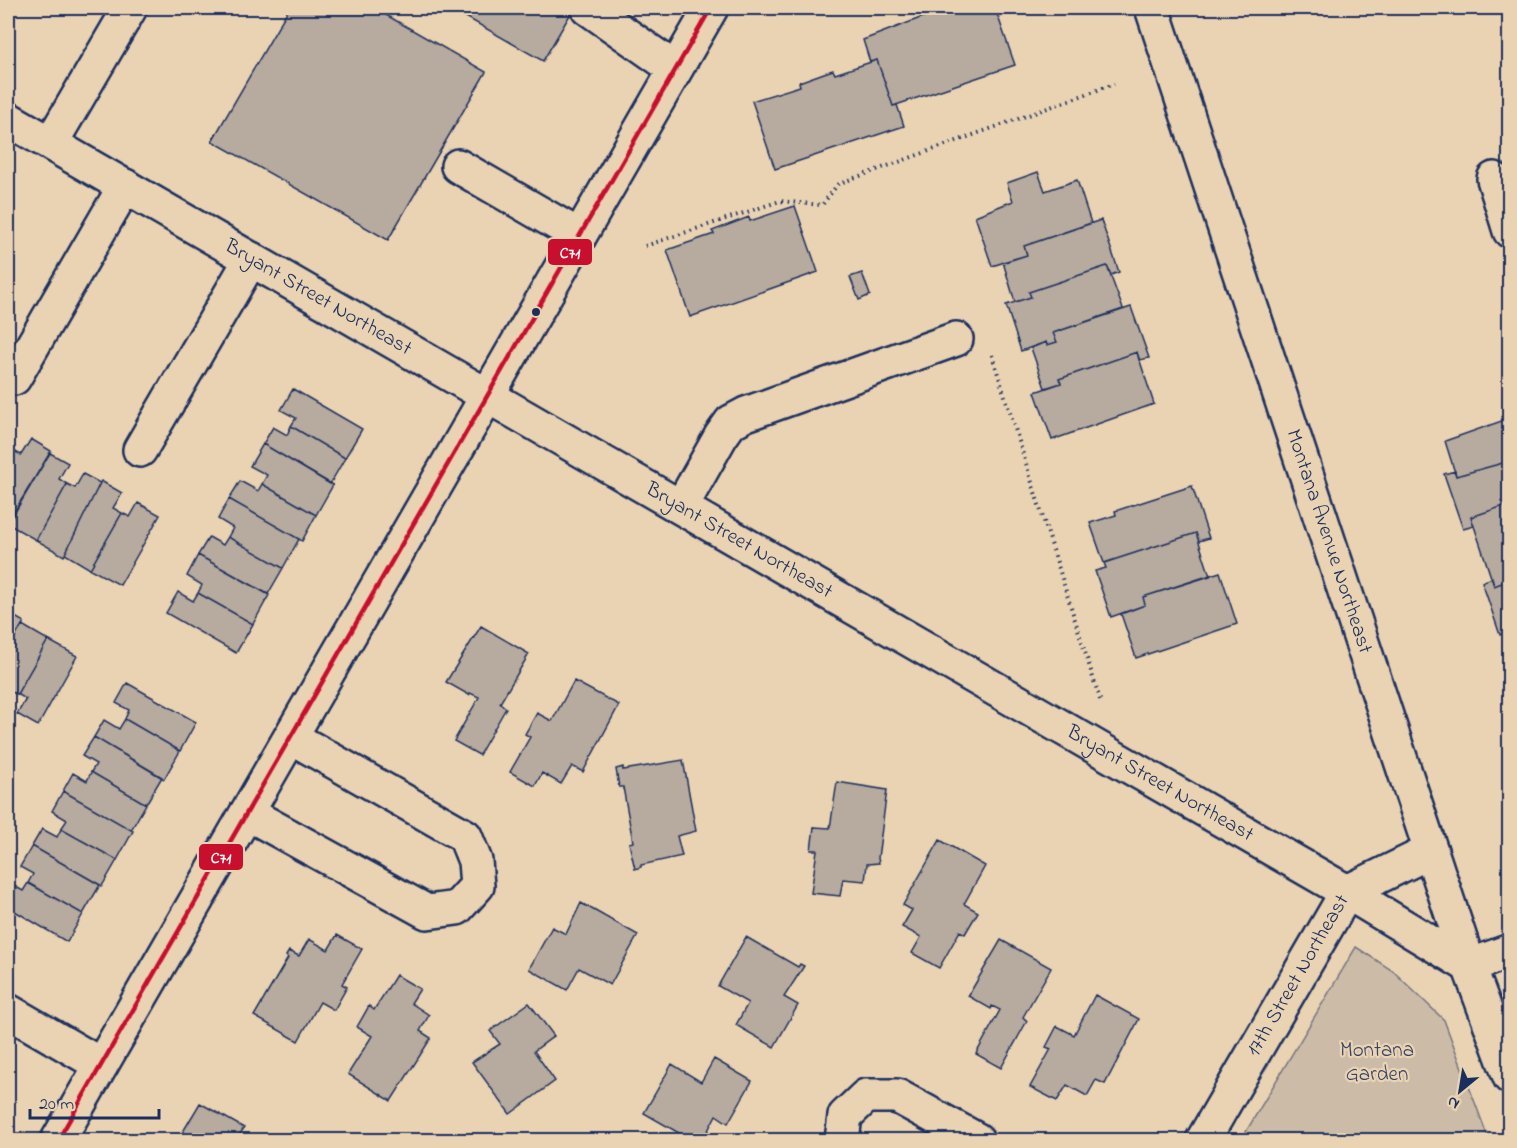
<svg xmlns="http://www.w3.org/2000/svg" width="1517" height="1148" viewBox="0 0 1517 1148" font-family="'Indie Flower',sans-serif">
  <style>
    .green { fill: #ccbba7; stroke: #747582; stroke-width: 1.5 }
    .building { fill: #b7aa9e; stroke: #1b2f5e; stroke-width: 1.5 }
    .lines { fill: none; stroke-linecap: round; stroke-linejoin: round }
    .minor-casing { stroke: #1b2f5e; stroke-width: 38 }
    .major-casing { stroke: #1b2f5e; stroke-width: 38 }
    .path { stroke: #1b2f5e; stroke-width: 4; stroke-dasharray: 1.5 4.5; stroke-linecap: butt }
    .minor { stroke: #ead3b3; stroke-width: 33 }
    .major { stroke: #ead3b3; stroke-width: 33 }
    .bus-1-casing { stroke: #ead3b3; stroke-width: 9 }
    .bus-1 { stroke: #c8102e; stroke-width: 4.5 }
    .bus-dot { fill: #1b2f5e; stroke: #ead3b3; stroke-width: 2 }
    .labels { text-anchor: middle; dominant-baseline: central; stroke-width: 4.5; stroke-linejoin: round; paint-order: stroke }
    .street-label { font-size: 21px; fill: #1b2f5e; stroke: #ead3b3 }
    .park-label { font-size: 21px; fill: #364469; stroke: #ead3b3 }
    .line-badge { stroke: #ead3b3; stroke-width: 2 }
    .badge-label { font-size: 16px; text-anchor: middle; font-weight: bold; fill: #fff }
  </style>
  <rect width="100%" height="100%" fill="#ead3b3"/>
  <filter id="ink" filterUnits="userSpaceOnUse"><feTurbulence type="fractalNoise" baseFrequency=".0167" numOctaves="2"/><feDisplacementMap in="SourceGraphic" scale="12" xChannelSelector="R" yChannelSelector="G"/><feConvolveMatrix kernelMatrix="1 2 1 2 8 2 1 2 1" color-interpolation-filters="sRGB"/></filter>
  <g filter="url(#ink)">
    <!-- green -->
    <path class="green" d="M1356,947l37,24 51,49 45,120h-248z"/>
    <!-- building -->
    <path class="building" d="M289,8h85l112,64 -98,168 -176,-99z
      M450,8h124l-31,53z
      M964,8h31l20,57 -122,41 -16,-46 -7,2 -7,-22 81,-31 2,4z
      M877,60l16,46 4,-1 7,21 -129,43 -23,-68 48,-15 -1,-4 25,-9 9,-3 2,4z
      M1038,172l7,19 32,-11 14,43 -67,23 3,9 -35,11 -17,-50 38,-15 -6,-18z
      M795,206l23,66 -128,45 -23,-67 47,-16 -2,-3 37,-14 1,4z
      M1101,220l18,52 -8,3 -4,-9 -78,26 2,5 -16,5 -12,-40 24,-7 -3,-9z
      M1107,266l16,43 -70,24 4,9 -10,3 -1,-3 -25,9 -15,-46 25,-8 -2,-5z
      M862,273l8,22 -11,5 -9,-23z
      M1131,307l18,51 -10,2 -2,-8 -78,27 2,4 -16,5 -14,-40 15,-6 1,3 10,-3 -4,-9z
      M1137,352l17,52 -102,36 -17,-48 26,-9 -2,-4z
      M293,389l69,40 -17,29 -54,-32 5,-8 -15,-8z
      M1510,418v43l-54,15 -11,-35z
      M291,426l54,32 -15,26 -67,-40 10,-17 14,8z
      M31,439l20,12 -43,71v-63l4,-9 9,5z
      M263,444l70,41 -17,30 -54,-31 5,-9 -17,-9z
      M50,453l18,10 -9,16 8,5 -31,56 -28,-16z
      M1510,461v43l-39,13 3,9 -11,3 -19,-55 11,-3 1,5z
      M83,474l17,9 -36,73 -28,-16 31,-56 8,4z
      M101,481l21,12 -9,15 9,5 -32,56 -25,-15z
      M240,481l18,10 4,-7 54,31 -14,26 -73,-42z
      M1192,486l17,52 -10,3 -3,-8 -92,30 -14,-40 26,-8 -1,-4z
      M229,499l70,40 -16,29 -55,-31 5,-9 -15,-9z
      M138,503l22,12 -40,70 -30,-16 32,-56 8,4z
      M1510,504v76l-16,6 -23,-69z
      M1196,533l14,43 -67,21 2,8 -34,12 -16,-46 11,-3 -2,-5z
      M209,537l14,8 5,-8 55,31 -15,26 -70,-39z
      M198,555l71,40 -16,29 -55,-31 4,-8 -15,-9z
      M1220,572l17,52 -101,34 -15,-44 24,-9 -2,-8z
      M1492,578l2,8 16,-6v43l-3,1 2,7 -9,4 -18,-53z
      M178,592l15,9 5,-8 55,31 -17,29 -70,-40z
      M8,613l16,9 -16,27z
      M22,625l26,15 -31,54 -9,-3v-42z
      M481,626l48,28 -29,49 6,5 -27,47 -25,-14 25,-44 -9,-4 -1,2 -23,-13z
      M48,640l29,16 -39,70 -21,-12 9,-15 -9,-5z
      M574,681l45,24 -36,67 -11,-6 -11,18 -19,-11 -7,13 -25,-14 20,-35 -5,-3 12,-21 15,8z
      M127,683l69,39 -16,29 -55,-32 4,-9 -13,-7z
      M125,719l55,32 -16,28 -70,-42 10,-17 15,9z
      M94,737l68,40 -16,27 -55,-32 5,-8 -14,-8z
      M683,760l13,71 -19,5 5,20 -41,9v2l-6,2 -6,-26 4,-1 -10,-55h-4l-3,-18 7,-2v3z
      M91,772l55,32 -15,26 -68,-39 10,-18 14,8z
      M837,782l50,8 -9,68 1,5 -12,1 -2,17 -22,-2 -3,17 -29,-3 6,-43h-6l3,-23 16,1z
      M63,791l70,40 -16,29 -56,-31 6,-9 -15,-9z
      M42,829l15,8 4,-8 56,31 -15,26 -70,-40z
      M940,840l45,26 -21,38 14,8 -13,22 -5,-3 -21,37 -27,-15 9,-16 -19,-10 10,-17 -9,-5z
      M32,846l68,39 -17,29 -55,-31 5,-9 -13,-7z
      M9,883l14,8 5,-8 55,31 -16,28 -59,-35z
      M581,903l57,32 -28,50 -31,-17 -12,22 -38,-21 23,-42 14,7z
      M337,935l25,14 -20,35 5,3 -13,23 -14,-8 -22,39 -44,-25 34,-58 -2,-2 3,-5 10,5 10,-17 19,11z
      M746,937l52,30 2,-3 4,2 -20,31 14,8 -24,42 -38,-22 12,-22 -30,-17z
      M1001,940l50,28 -28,49 4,4 -26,47 -25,-14 24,-44 -8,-4 -1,3 -23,-13z
      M396,975l24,14 -9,14 18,12 -9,16 11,7 -40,63 -43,-27 24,-38 -15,-9 12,-21 5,4z
      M1095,995l44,24 -34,65 -9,-4 -9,16 -20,-11 -10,16 -27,-14 21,-38 -5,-2 11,-21 17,9z
      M529,1003l25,33 -20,15 21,30 -45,33 -38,-52 28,-18 -10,-13z
      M714,1059l38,22 -24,42 -12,-8 -13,25h-12l-47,-27 28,-49 29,18z
      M200,1103l44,25 -8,12h-58z"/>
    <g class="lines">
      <!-- minor casing -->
      <g class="minor-casing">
        <g id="minor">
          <path d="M588,8l87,61"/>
          <path id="s1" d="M8,119l1339,773 122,74 41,-15"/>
          <path d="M51,143l79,-135"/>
          <path d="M458,166l121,70"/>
          <path d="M1494,179l16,52"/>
          <path d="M14,378l111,-192"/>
          <path d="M140,450l111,-191"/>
          <path d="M681,507l40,-71 10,-14 15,-8 210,-75"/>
          <path d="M247,813l180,99 30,-4 20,-22 -2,-25 -10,-25 -174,-99"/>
          <path d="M8,1011l93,54"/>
          <path d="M58,1140l653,-1132"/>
          <path d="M842,1140l3,-24 21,-20h31l80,44"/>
          <path id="s2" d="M1203,1140l144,-248 84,-41"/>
        </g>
      </g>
      <!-- major casing -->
      <g class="major-casing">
        <g id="major">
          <path id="s3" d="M1152,8l317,958 41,111"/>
        </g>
      </g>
      <!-- path -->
      <path class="path" d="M645,246l135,-45 42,4 16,-21 276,-100
        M992,355l109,348"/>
      <!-- minor -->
      <use href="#minor" class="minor"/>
      <!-- major -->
      <use href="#major" class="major"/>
      <!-- bus-1 casing -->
      <g class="bus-1-casing">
        <path id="bus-1" d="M58,1140l653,-1132"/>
      </g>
      <!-- bus-1 -->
      <use href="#bus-1" class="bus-1"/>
    </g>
  </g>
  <!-- markers -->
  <circle class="bus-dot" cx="536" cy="312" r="5"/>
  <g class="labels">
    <!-- street labels -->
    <g class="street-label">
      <text stroke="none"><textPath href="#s1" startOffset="358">Bryant Street Northeast</textPath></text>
      <text stroke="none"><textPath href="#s1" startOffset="844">Bryant Street Northeast</textPath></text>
      <text stroke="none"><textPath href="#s3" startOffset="562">Montana Avenue Northeast</textPath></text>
      <text stroke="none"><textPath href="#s1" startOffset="1330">Bryant Street Northeast</textPath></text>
      <text stroke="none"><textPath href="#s2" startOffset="190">17th Street Northeast</textPath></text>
    </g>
    <!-- park labels -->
    <g class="park-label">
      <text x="1377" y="1051">Montana<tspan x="1377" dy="24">Garden</tspan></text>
    </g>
  </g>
  <g class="line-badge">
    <rect x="547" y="238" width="46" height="28" rx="6" fill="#c8102e"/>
    <rect x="198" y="843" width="46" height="28" rx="6" fill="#c8102e"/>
  </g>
  <g class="badge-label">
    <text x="570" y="258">C71</text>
    <text x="221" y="863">C71</text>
  </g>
  <!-- margin -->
  <rect width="1517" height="1148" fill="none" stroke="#ead3b3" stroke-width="30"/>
  <rect x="15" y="15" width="1487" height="1118" fill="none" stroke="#1b2f5e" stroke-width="2" filter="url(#ink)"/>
  <!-- north arrow -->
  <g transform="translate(1460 1091) rotate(210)" stroke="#ead3b3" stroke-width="4.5" paint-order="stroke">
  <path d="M0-4.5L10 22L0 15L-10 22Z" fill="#1b2f5e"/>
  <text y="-9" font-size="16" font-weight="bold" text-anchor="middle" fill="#1b2f5e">N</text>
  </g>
  <!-- scale -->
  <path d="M30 1109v9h129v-9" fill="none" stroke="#1b2f5e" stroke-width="3"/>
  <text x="39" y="1109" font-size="18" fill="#1b2f5e" stroke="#ead3b3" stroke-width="4.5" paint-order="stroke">20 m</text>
</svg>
